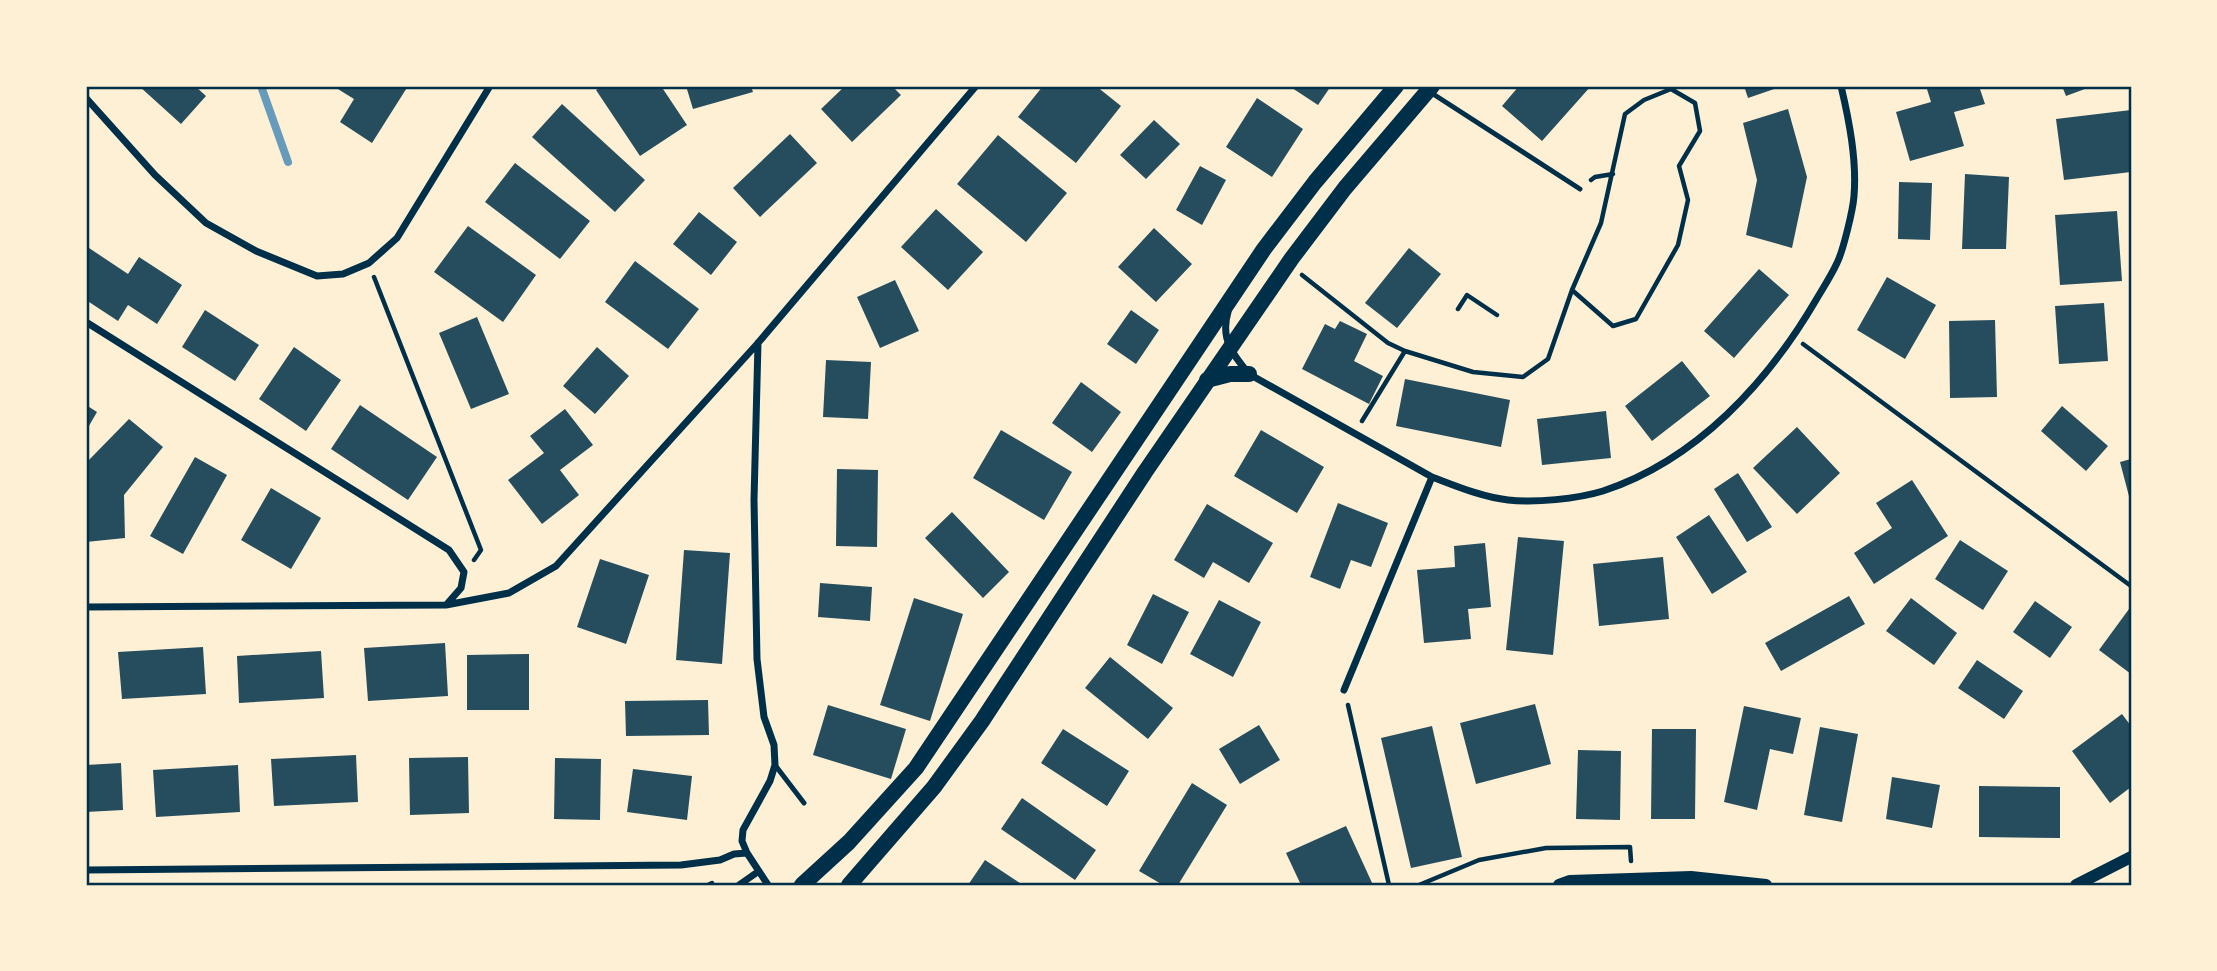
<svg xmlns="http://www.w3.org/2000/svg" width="2217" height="971" viewBox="0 0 2217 971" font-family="'Open Sans',sans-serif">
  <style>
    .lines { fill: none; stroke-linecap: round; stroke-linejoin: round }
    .stream { stroke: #669bbc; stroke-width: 8 }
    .building { fill: #264d5e }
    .path { stroke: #003049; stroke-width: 4.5 }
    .service { stroke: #003049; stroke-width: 5 }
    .minor { stroke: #003049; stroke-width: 7 }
    .tertiary { stroke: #003049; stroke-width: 12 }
    .primary { stroke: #003049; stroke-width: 16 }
    .neatline { fill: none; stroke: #003049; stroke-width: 2.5 }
  </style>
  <rect width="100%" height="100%" fill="#fdf0d5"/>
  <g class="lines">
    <!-- stream -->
    <path class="stream" d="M261,86l27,76"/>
  </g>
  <!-- building -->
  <path class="building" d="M139,86h56l11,10 -25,28z
    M333,86h75l-36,57 -32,-21 14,-23z
    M603,86h58l26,39 -47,31 -44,-66z
    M686,86h65l2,6 -60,17z
    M845,86h47l9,9 -49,47 -31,-33z
    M1043,86h53l25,20 -45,57 -58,-46z
    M1289,86h42l-13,19z
    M1519,86h72l-49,55 -40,-35z
    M1744,86h39l-35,12z
    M1926,86h53l6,18 -31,8 10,34 -54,15 -14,-49 35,-10z
    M2062,86h31l-27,10z
    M1257,98l46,31 -31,48 -46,-30z
    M562,104l83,76 -30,32 -83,-75z
    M1788,109l19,68 -15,71 -46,-13 11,-55 -14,-57z
    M2131,110v62l-67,8 -8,-61z
    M1154,120l26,24 -34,35 -26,-24z
    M790,134l27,29 -57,54 -27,-29z
    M998,135l69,58 -41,49 -69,-58z
    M515,163l75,58 -30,38 -75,-57z
    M1200,166l26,14 -24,45 -26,-15z
    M1965,174l44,3 -3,72h-44z
    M1899,182l33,1 -2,57 -32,-1z
    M936,209l47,43 -35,38 -47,-43z
    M2117,211l5,70 -62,4 -5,-70z
    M699,212l38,30 -26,33 -38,-31z
    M468,226l68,49 -33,47 -69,-50z
    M1154,228l38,36 -36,38 -38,-35z
    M86,246l42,28 11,-17 43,28 -25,39 -29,-19 -10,16 -32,-21z
    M1409,248l32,26 -44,54 -32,-25z
    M635,261l64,48 -31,40 -63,-47z
    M1759,269l30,26 -55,63 -30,-27z
    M1887,277l49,28 -31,54 -48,-29z
    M895,280l24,51 -39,17 -23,-51z
    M2104,303l4,58 -49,3 -4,-58z
    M205,310l54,35 -24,36 -53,-34z
    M1131,310l28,20 -23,34 -29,-20z
    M477,317l32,77 -38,15 -32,-76z
    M1995,320l2,77 -47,1 -1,-77z
    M1340,321l27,13 -13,27 29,15 -14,28 -67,-35 23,-45 10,5z
    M294,347l47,33 -35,51 -47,-32z
    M597,347l32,29 -34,38 -32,-28z
    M826,360l45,2 -3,57 -45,-2z
    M1682,361l28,35 -58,45 -27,-35z
    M1405,379l105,21 -9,47 -105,-21z
    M1081,382l40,30 -29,40 -40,-29z
    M86,405l11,7 -11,19z
    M360,405l77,52 -29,43 -77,-51z
    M2062,406l46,40 -22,25 -45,-40z
    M565,409l28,36 -33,25 19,25 -37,29 -34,-44 36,-27 -14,-17z
    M1606,411l5,47 -69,7 -5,-46z
    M129,419l34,28 -39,48 1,43 -39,4v-79z
    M1797,427l43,46 -43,41 -44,-46z
    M1001,430l71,42 -28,48 -71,-42z
    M1261,430l63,37 -27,46 -63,-37z
    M195,457l32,18 -44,79 -33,-18z
    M2131,459v41h-1l-10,-38z
    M837,469l41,1 -1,77 -41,-1z
    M1738,473l34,54 -25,15 -33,-53z
    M1912,480l36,56 -74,48 -20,-31 38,-25 -16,-25z
    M271,488l50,30 -30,51 -50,-29z
    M1338,503l50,20 -17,44 -20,-7 -11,29 -30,-12z
    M1207,504l66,39 -24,40 -36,-21 -9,16 -30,-18z
    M952,512l57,60 -26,26 -58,-60z
    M1709,515l38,57 -35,22 -36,-57z
    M1518,537l46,4 -11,114 -47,-5z
    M1960,540l48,31 -25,39 -48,-31z
    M1485,543l6,64 -23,2 3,30 -47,4 -7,-73 38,-3 -1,-21z
    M684,550l46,3 -8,111 -46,-4z
    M1663,557l6,62 -70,7 -6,-62z
    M600,559l49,16 -23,69 -49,-17z
    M820,583l52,4 -2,34 -52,-4z
    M1153,594l36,18 -27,52 -35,-19z
    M1849,596l16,28 -84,47 -16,-28z
    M914,598l49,16 -33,107 -50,-16z
    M1911,598l46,35 -23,32 -48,-34z
    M1219,600l42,22 -28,55 -43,-23z
    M2035,601l37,26 -22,31 -37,-26z
    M2129,609l2,2v63l-32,-24z
    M445,643l3,53 -80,5 -4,-53z
    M203,647l3,47 -84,5 -4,-47z
    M321,651l3,47 -85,5 -2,-47z
    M529,654v56h-62v-55z
    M1110,657l63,51 -25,31 -63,-51z
    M1977,660l46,31 -19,28 -46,-31z
    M708,700l1,35 -83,1 -1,-35z
    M1535,704l16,60 -75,20 -16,-61z
    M828,705l78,24 -15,50 -78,-24z
    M1744,706l57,12 -8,36 -23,-5 -13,61 -33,-8z
    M2122,714l9,12v61l-21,16 -38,-52z
    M1259,725l21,35 -40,24 -21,-35z
    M1432,726l30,131 -51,11 -30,-130z
    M1820,727l38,7 -16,88 -38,-7z
    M1063,729l66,42 -22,35 -66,-43z
    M1652,729h44l-1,90h-44z
    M1578,750l43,1 -1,69 -44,-1z
    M356,755l2,47 -84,4 -3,-47z
    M468,757l1,56 -59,2 -1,-57z
    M555,758l46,1 -1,61 -46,-1z
    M121,763l2,47 -37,2v-47z
    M238,765l2,47 -84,5 -3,-47z
    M633,769l59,7 -5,44 -60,-8z
    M1892,777l48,8 -8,43 -46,-9z
    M1192,783l35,22 -49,80h-15l-24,-14z
    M1979,786l81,1v51l-81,-1z
    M1022,798l74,52 -21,30 -74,-51z
    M1346,826l27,59h-72l-15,-32z
    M985,860l38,25h-55z"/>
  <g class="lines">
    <!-- path -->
    <path class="path" d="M1591,180l4,-3 18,-3
      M1302,275l86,68 17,8
      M374,277l107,273 -7,10
      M1458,309l9,-14 30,20
      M1803,344l328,242
      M1362,421l43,-70 68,21 50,5 25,-18 24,-69 29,-67 24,-109 19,-14 27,-11 24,14 5,28 -21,35 9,34 -10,45 -42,74 -23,7 -41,-36
      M1348,705l41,180
      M708,885l4,-2
      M1419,885l60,-25 67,-12 84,-1 1,14"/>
    <!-- service -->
    <path class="service" d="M1430,92l150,97
      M775,765l29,38"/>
    <!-- minor -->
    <path class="minor" d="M86,98l69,77 51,48 50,28 61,25 26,-2 26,-11 28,-25 93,-152
      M1228,312c-8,27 5,43 21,62l183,103c24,9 50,20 76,23 27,3 69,-1 95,-9 94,-31 165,-109 213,-191 7,-12 15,-24 21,-37 6,-12 16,-53 17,-67 3,-36 -5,-76 -13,-110
      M86,322l363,228 15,22 -3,16 -14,16
      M86,607l360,-2 63,-12 47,-27 202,-223 218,-257
      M1344,690l88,-213
      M747,853l-5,-12 1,-11 27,-49 5,-16 -1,-20 -10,-28 -7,-58 -3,-159 4,-157
      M86,870l595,-5 39,-5 14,-6 13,-1 21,32
      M739,885l20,-14"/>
    <!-- tertiary -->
    <path class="tertiary" d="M1559,885l11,-4 121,-4 75,8
      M2076,885l55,-28"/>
    <!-- primary -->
    <path class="primary" d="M1207,380l23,-6h19
      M802,885l47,-43 67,-74 348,-519 51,-67 81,-96
      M849,885l85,-98 48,-66 163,-249 147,-214 53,-70 87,-102"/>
  </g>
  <!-- border -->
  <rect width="2217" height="971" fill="none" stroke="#fdf0d5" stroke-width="175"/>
  <rect x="88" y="88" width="2042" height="796" class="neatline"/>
</svg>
